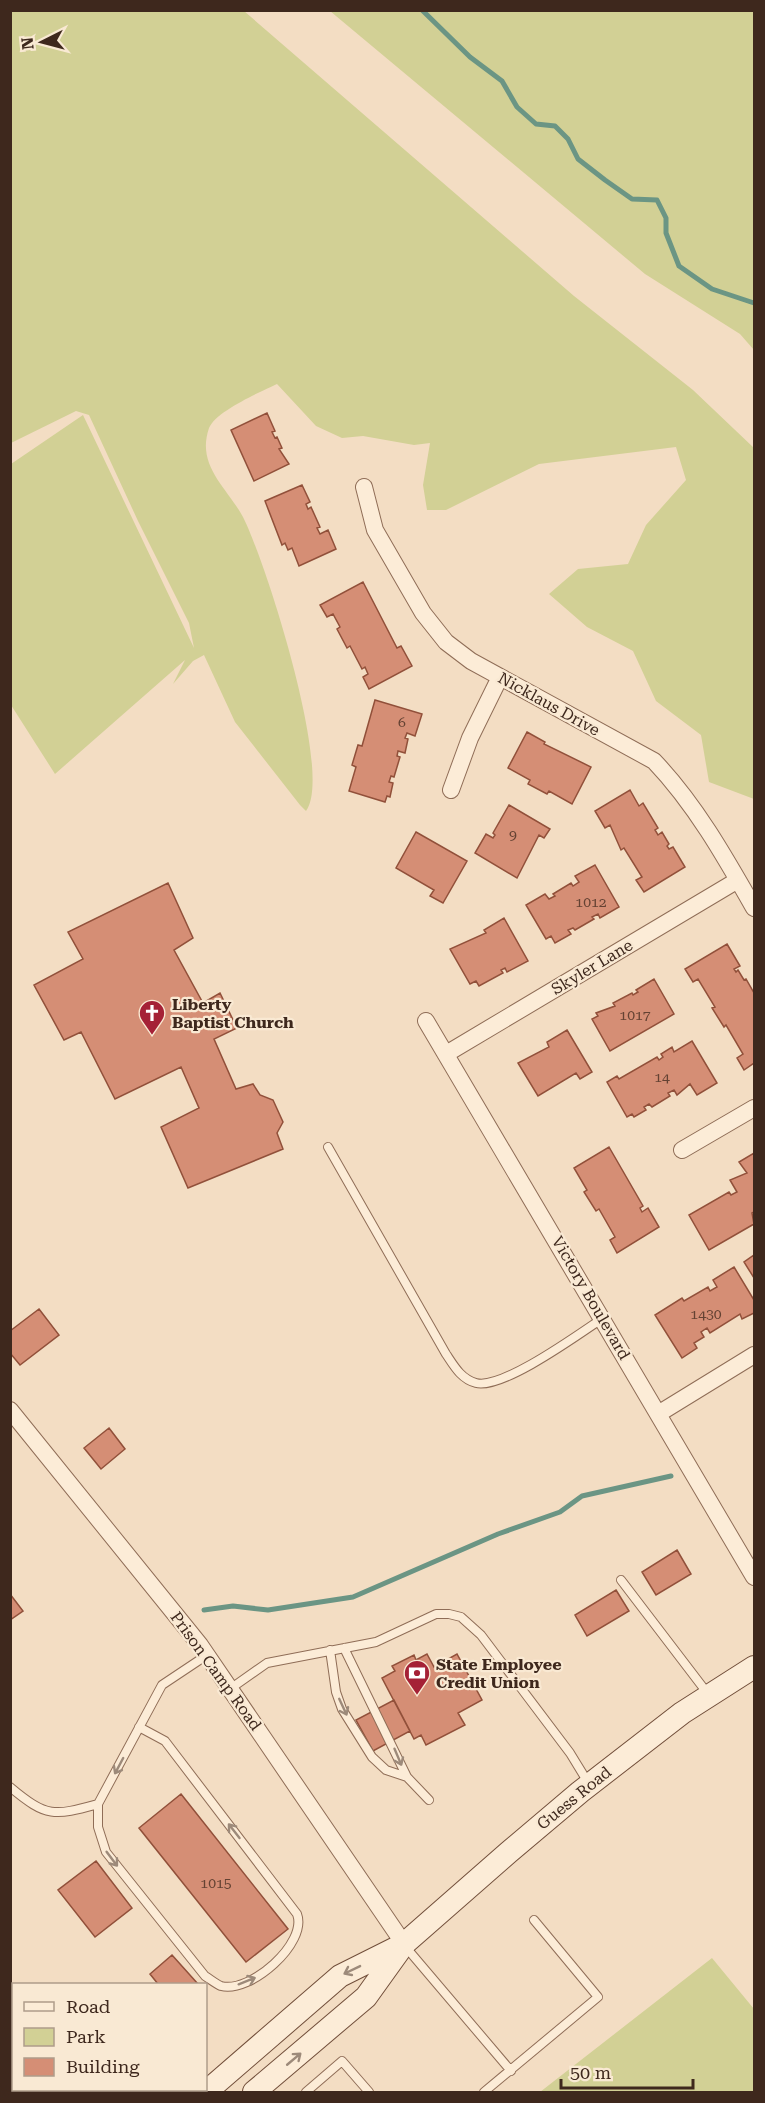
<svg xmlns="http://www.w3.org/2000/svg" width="765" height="2103" viewBox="0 0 765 2103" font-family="'Roboto Serif',serif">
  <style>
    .green { fill: #d2d095 }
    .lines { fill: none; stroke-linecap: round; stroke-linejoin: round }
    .stream { stroke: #6b9584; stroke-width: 5 }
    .building { fill: #d58e75; stroke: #91503a; stroke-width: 1.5 }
    .service-casing { stroke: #8f6d57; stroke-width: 10 }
    .minor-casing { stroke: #8f6d57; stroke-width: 18 }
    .secondary-casing { stroke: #714e3a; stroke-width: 24 }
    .service { stroke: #fcecd7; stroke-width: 8 }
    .minor { stroke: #fcecd7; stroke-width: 16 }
    .secondary { stroke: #fcecd7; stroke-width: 22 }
    .oneway { stroke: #9d8a7a }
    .labels { text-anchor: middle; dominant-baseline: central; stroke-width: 4.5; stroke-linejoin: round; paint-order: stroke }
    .number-label { font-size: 14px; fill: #644233 }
    .street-label { font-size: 16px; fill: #3e281d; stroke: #f9e9d3 }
    .poi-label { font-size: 16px; font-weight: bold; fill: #3e281d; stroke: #f9e9d3; text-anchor: start }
  </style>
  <rect width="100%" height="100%" fill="#f3ddc3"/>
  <!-- green -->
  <path class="green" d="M11,10l233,1 330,285 119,94 61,58v351l-45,-17 -8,-47 -45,-34 -23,-50 -46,-24 -38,-33 29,-25 50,-5 18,-39 40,-45 -10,-33 -137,17 -93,46h-19l-4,-25 7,-42 -16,2 -51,-9 -21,2 -26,-12 -39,-42c-17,8 -61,27 -68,44 -13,38 18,59 34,89 22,43 91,257 63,294l-6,-6 -65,-83 -31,-67 -11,6 -20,23 12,-24 -130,114 -44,-69v-241l72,-49 111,233 -5,-25 -51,-102 -49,-106 -13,-4 -65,32z
    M330,11h424v339l-14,-16 -95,-60z
    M712,1958l42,51v83h-214z"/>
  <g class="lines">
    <!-- stream -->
    <path class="stream" d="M422,10l48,47 32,24 15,26 19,17 19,2 13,13 10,20 27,21 27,19 25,1 9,18v15l13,33 33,23 42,14
      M204,1610l29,-4 35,4 85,-13 145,-63 62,-22 22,-16 89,-20"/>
  </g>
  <!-- building -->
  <path class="building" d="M267,413l8,18 -3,1 3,6 2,-1 5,11 -3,1 10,15 -35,17 -23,-51z
    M302,485l8,17 -4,2 2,5 3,-2 9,20 -3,1 3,6 8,-4 8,19 -37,17 -7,-18 -4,2 -3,-7 -3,2 -17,-44z
    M363,582l34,66 4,-2 11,20 -43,23 -6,-12 5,-3 -3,-7 -3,2 -12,-23 -3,2 -10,-19 3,-2 -7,-13 -6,3 -7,-12z
    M375,700l47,14 -7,22 -8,-3 -2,5 3,1 -3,14 -7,-2 -1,5 3,1 -6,20 -3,-1 -2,6 4,1 -3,14 -3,-1 -2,6 -36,-11 7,-24 -4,-2 6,-20 4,1z
    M527,732l18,10 -1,2 47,23 -19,37 -23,-13 -2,3 -19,-10 2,-4 -22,-12z
    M630,790l9,16 4,-3 15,25 -3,2 3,5 4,-3 7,12 -2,2 2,3 4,-2 12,20 -41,25 -8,-12 6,-3 -18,-29 -3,2 -11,-25 -5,3 -10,-17z
    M509,805l41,24 -6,9 -5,-3 -22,43 -42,-25 11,-19 7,4 2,-3 -2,-2z
    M416,832l51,29 -24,42 -13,-7 4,-6 -38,-22z
    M595,865l24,42 -19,11 -2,-4 -6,3 2,2 -19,11 -2,-2 -5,2 3,4 -16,9 -4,-7 -5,3 -20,-34 19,-11 4,5 6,-3 -2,-2 18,-11 2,3 6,-4 -4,-6z
    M168,883l25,55 -19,12 29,53 17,-10 17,35 -23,11 22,50 17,-5 7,11 13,5 10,22 -6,11 6,16 -95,39 -27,-61 38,-19 -18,-41 -66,32 -34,-67 -17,8 -30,-55 49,-26 -15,-27z
    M504,918l24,43 -21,11 -2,-4 -4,2 2,3 -24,13 -3,-5 -6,3 -20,-35 36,-16 -2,-3z
    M727,944l13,22 -6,3 2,3 2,-2 6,10 2,-1 8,14v70l-10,7 -7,-12 6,-4 -17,-29 -2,2 -12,-19 3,-1 -17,-28 -5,3 -8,-13z
    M654,979l20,35 -64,37 -18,-32 6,-3 -2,-3 19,-7 -2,-3 19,-10 1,2 5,-3 -2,-2z
    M567,1030l25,42 -12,7 -4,-6 -38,23 -20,-33 31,-16 -2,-5z
    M692,1041l25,42 -20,12 -7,-11 -13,11 -3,-5 -6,3 2,3 -18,11 -3,-3 -5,3 2,3 -12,7 -2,-3 -5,3 -20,-35 10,-6 2,3 38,-22 2,3 4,-3 -2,-3 11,-7 2,5z
    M609,1147l34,59 -3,2 2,4 6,-4 11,19 -42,26 -7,-13 5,-3 -16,-28 -3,2 -12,-19 3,-2 -13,-22z
    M754,1153v59l-2,1 2,11 -45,26 -20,-35 40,-23 2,3 6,-3 -7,-12 17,-7 -8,-11z
    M754,1255v23l-10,-16z
    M734,1267l20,33v13l-12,6 -2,-5 -30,19 -3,-5 -6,4 3,5 -10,6 3,5 -15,10 -27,-43 27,-17 2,3 24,-14 2,4 7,-4 -4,-7z
    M39,1309l20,26 -39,30 -10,-12v-22z
    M109,1428l16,21 -24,20 -17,-21z
    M677,1550l14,24 -35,21 -14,-23z
    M616,1590l13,21 -42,25 -12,-21z
    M10,1594l13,17 -13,9z
    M427,1654l7,13 23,-13 25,46 -24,13 7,12 -39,20 -5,-10 -7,4 -32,-61 13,-7 -3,-5 22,-11 2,5z
    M394,1700l16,31 -37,20 -17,-31z
    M181,1794l107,135 -42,33 -107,-134z
    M96,1861l36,47 -37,29 -37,-47z
    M172,1955l26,29h-40l-8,-10z"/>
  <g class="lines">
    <!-- service casing -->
    <g class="service-casing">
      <path id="service" d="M328,1147l118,207c8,12 15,25 30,29 26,7 103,-49 127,-65
        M621,1580l87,114
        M344,1648l63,129
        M330,1650l6,42 6,17 30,48 14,13 21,7 22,23
        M230,1689l37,-26 109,-21 60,-28h13l12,3 20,18 89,118 19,31
        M139,1727l26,14 132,173c11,29 -47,80 -76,72 -5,-2 -11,-7 -16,-10l-99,-124 -8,-25v-23l64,-119 45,-30
        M10,1787c37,31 44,29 88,17
        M404,1945l107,126
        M10,2010l4,4
        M306,2092l36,-31 27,31
        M484,2092l114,-95 -64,-77"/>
    </g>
    <!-- minor casing -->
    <g class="minor-casing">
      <path id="minor" d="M364,487l11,43 48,83 23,29 25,19 183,100c41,43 71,96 100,147
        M451,790l19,-52 30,-61
        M426,1021l328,556
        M446,1054l292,-174
        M682,1150l72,-42
        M10,1410l190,235 204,299
        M658,1414l96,-59"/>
    </g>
    <!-- secondary casing -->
    <g class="secondary-casing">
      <path id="secondary" d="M206,2092l134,-116 60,-30
        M254,2092l112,-95 38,-53 105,-92 71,-60 102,-79 72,-46"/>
    </g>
    <!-- service -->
    <use href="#service" class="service"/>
    <!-- minor -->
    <use href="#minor" class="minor"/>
    <!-- secondary -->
    <use href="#secondary" class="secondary"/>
  </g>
  <!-- one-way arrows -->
  <defs><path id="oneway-shaft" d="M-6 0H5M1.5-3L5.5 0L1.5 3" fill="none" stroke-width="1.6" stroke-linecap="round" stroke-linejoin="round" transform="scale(1.5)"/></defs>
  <g class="oneway">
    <use href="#oneway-shaft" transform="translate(343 1707) rotate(65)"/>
    <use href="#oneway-shaft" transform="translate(398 1757) rotate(67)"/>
    <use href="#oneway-shaft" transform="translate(119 1766) rotate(118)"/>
    <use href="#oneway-shaft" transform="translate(234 1831) rotate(-128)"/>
    <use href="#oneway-shaft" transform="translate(112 1859) rotate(53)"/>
    <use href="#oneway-shaft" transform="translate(352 1970) rotate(154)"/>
    <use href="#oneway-shaft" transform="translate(247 1981) rotate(-22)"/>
    <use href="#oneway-shaft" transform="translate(294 2059) rotate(-40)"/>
  </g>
  <!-- icons -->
  <defs>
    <g id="church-pin" transform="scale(1.35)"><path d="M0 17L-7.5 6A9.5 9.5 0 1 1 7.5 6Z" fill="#a52136" stroke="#f9e9d3"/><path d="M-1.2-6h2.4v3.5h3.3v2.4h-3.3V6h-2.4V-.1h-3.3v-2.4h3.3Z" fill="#fff"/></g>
    <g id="bank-pin" transform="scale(1.35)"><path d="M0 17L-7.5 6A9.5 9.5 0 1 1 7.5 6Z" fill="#a52136" stroke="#f9e9d3"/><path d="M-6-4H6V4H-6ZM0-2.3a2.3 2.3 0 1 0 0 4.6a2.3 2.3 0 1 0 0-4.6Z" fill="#fff"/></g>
  </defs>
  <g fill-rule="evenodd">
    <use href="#church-pin" x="152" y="1013"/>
    <use href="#bank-pin" x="417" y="1673"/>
  </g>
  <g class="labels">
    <!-- number labels -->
    <g class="number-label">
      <text x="402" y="722">6</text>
      <text x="513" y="835">9</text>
      <text x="591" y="902">1012</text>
      <text x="635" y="1015">1017</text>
      <text x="662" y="1077">14</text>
      <text x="706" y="1314">1430</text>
      <text x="216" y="1883">1015</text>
    </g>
    <!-- street labels -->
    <g class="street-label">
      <text transform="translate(549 704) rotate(29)">Nicklaus Drive</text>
      <text transform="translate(592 967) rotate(-31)">Skyler Lane</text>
      <text transform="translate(591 1298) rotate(60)">Victory Boulevard</text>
      <text transform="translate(216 1671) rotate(54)">Prison Camp Road</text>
      <text transform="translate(574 1798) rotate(-39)">Guess Road</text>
    </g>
    <!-- poi labels -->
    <g class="poi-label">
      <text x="172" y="1004">Liberty<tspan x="172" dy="18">Baptist Church</tspan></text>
      <text x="436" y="1664">State Employee<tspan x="436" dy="18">Credit Union</tspan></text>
    </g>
  </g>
  <!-- border -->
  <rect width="765" height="2103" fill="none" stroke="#3e281d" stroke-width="24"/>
  <!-- legend -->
  <rect x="12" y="1983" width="195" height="108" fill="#f9e9d3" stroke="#ae9c8a" stroke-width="1.5"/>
  <rect x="24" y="2002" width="30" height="9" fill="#fcecd7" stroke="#ae9c8a" stroke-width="1.5"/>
  <text x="66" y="2013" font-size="18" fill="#3e281d">Road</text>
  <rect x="24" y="2028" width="30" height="18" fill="#d2d095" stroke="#ae9c8a" stroke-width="1.5"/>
  <text x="66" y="2043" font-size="18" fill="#3e281d">Park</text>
  <rect x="24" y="2058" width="30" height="18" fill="#d58e75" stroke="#ae9c8a" stroke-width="1.5"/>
  <text x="66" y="2073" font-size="18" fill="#3e281d">Building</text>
  <!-- north arrow -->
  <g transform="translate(42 42) rotate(264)" stroke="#f9e9d3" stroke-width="4.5" paint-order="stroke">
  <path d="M0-4.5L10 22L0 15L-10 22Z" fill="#3e281d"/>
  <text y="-9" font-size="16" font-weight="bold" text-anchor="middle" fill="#3e281d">N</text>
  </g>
  <!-- scale -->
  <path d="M561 2079v9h132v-9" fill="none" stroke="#3e281d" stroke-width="3"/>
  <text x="570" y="2079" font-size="18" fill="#3e281d" stroke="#f9e9d3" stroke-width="4.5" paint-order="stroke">50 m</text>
</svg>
